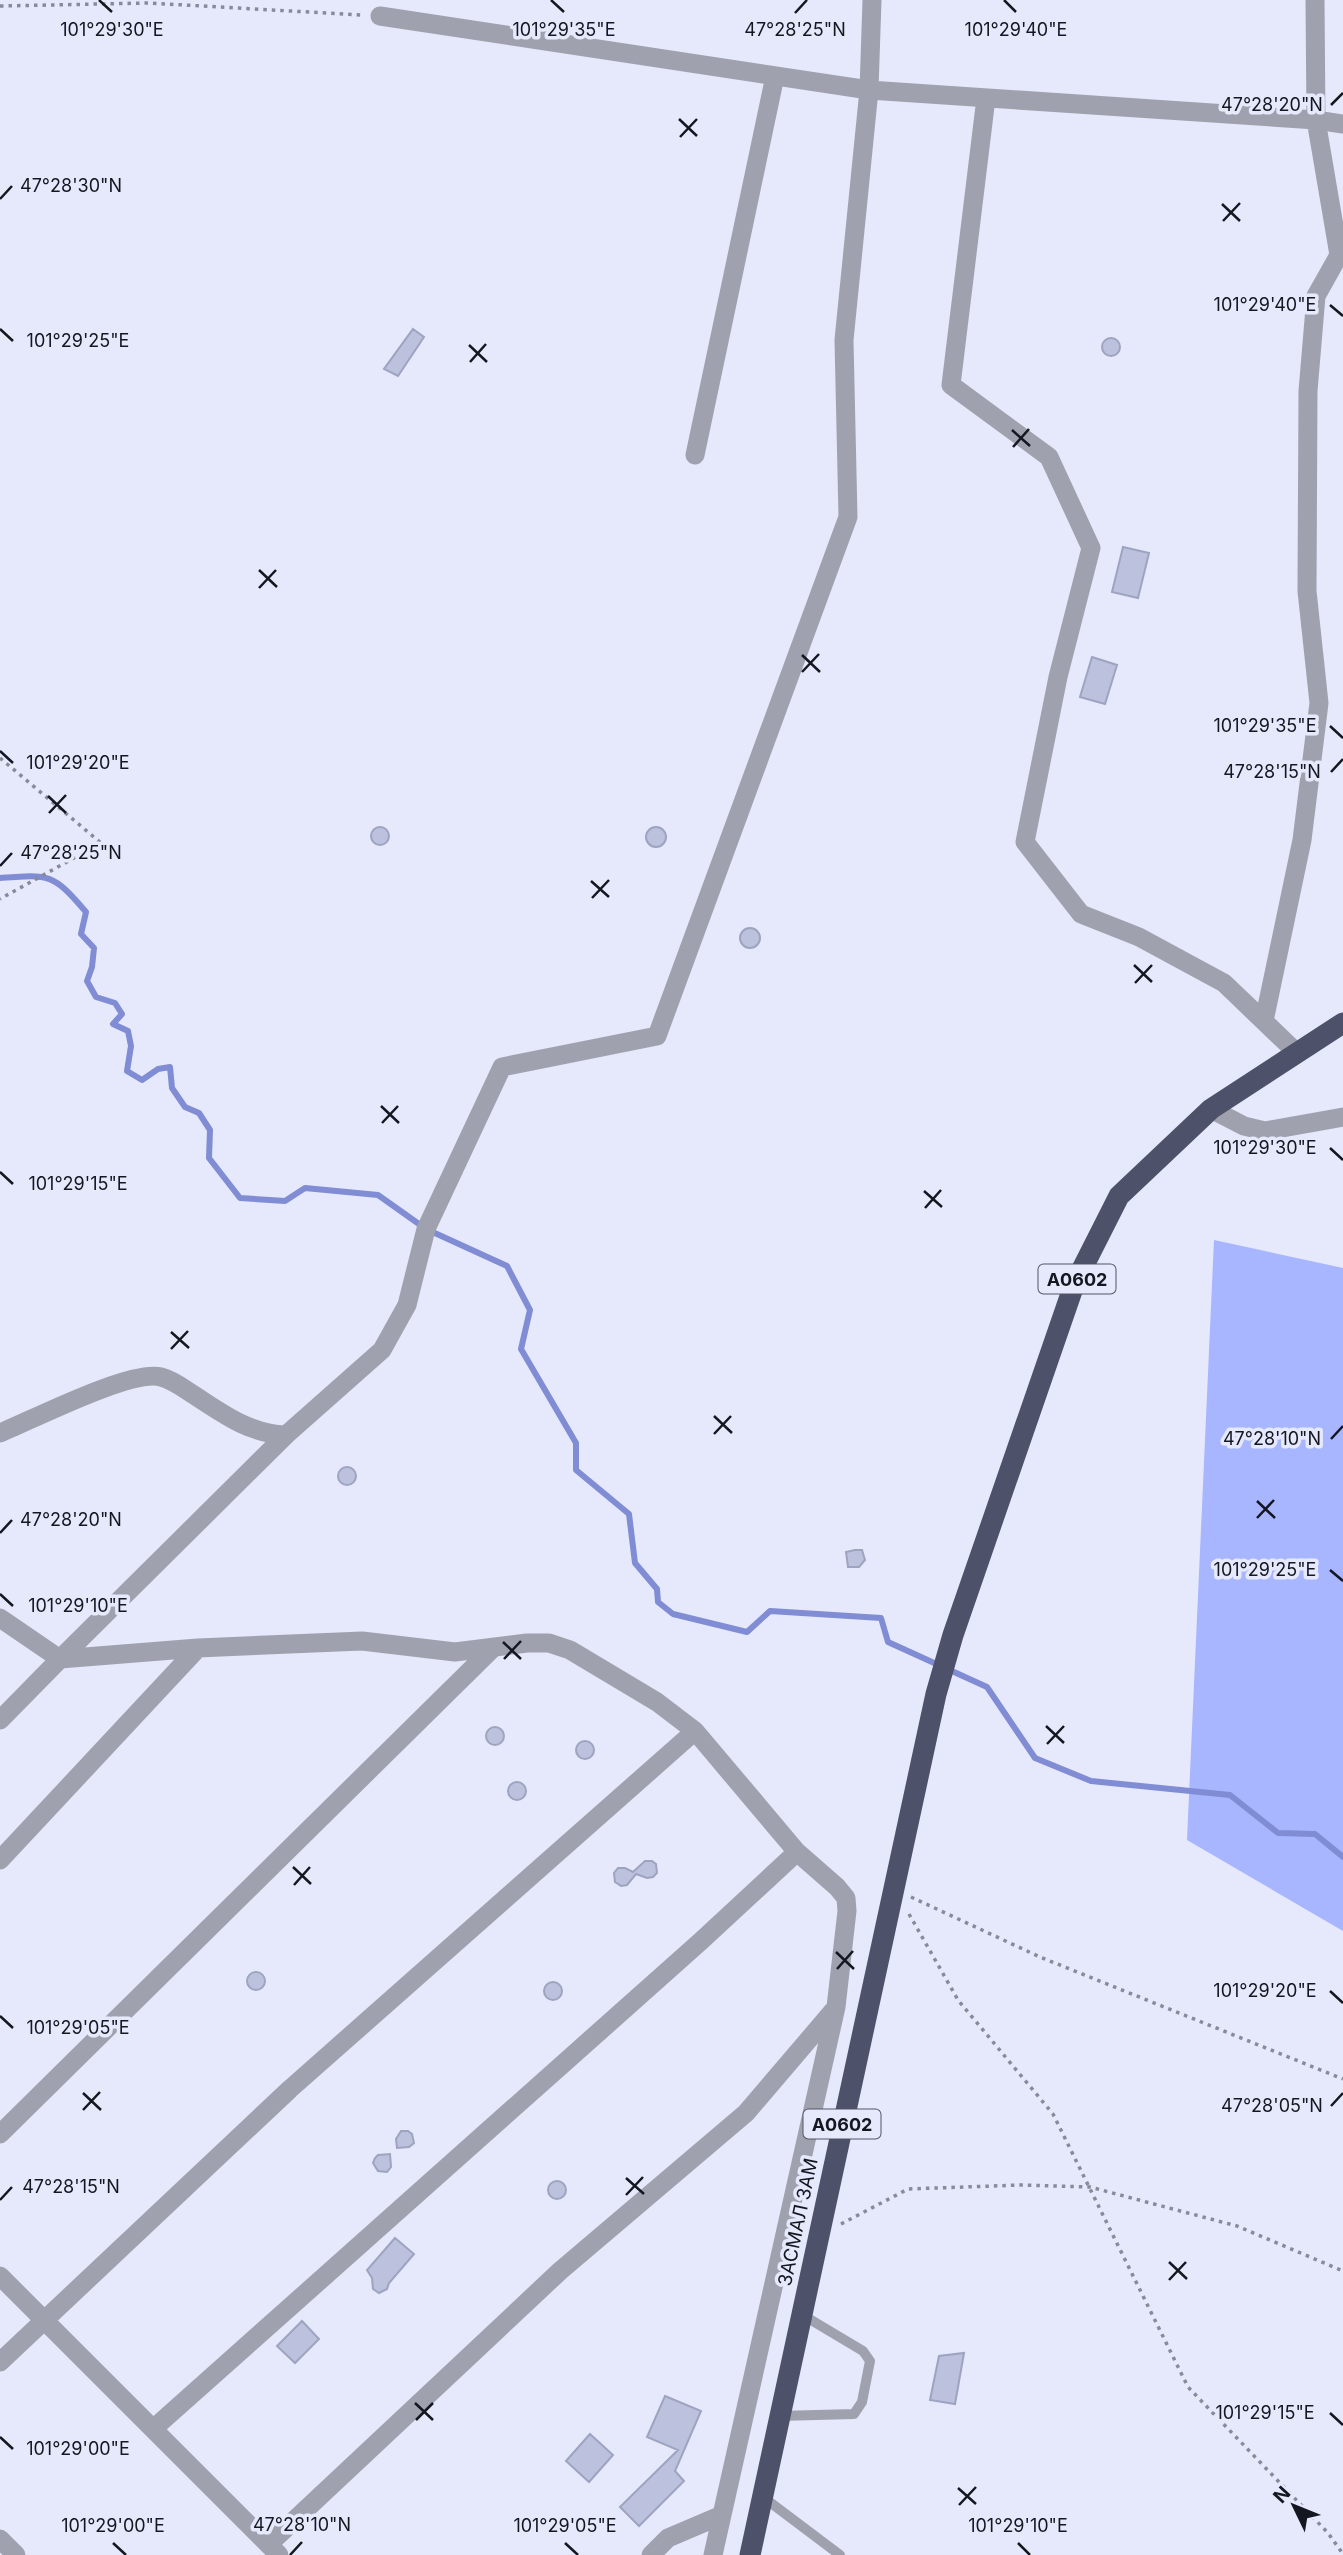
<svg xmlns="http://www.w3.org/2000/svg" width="1343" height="2555" viewBox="0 0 1343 2555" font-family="Inter,sans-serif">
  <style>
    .green { fill: #a8b5ff }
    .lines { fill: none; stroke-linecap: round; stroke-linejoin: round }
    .stream { stroke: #808cd3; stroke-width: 6 }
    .building { fill: #bcc2de; stroke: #9ea4bf; stroke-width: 2 }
    .path { stroke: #878a98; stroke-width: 3.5; stroke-dasharray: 3.5 5; stroke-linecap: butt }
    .lane { stroke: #9fa2ae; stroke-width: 10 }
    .street { stroke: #9fa2ae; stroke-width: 19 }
    .highway { stroke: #4d5169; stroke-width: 21 }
    .ticks { fill: none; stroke: #141620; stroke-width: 2.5 }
    .labels { text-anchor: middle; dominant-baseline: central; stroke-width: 7; stroke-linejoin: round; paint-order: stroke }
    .shield { fill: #e5e9fb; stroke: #535562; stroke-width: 2 }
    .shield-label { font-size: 18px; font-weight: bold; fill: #141620 }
    .street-label { font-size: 19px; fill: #141620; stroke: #e5e9fb }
    .ticks-label { font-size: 18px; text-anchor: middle; fill: #141620; stroke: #e5e9fb; stroke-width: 7; stroke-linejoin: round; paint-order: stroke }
  </style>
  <rect width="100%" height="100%" fill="#e5e9fb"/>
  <!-- green -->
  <path class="green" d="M1214,1240l129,28v663l-156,-91z"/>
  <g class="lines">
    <!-- stream -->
    <path class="stream" d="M0,878c49,-4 53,-5 86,34l-5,22 13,14 -2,19 -5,14 9,16 19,6 7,11 -9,10 15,7 3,15 -4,25 15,9 16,-11 12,-2 2,21 13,19 14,6 11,17 -1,28 31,40 45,3 20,-13 73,7 48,34 81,37 23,44 -9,39 55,94v27l53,44 6,49 22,26 1,13 15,12 74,18 23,-21 111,7 7,24 99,45 48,71 56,23 139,14 48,38 37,1 28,23"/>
  </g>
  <!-- building -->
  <path class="building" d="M413,329l11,8 -26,39 -14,-7z
    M1102 347a9 9 0 1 1 18 0a9 9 0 1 1-18 0Z
    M1123,547l26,6 -11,45 -26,-6z
    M1092,657l25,8 -12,39 -25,-7z
    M371 836a9 9 0 1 1 18 0a9 9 0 1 1-18 0Z
    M646 837a10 10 0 1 1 20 0a10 10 0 1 1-20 0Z
    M740 938a10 10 0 1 1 20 0a10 10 0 1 1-20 0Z
    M338 1476a9 9 0 1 1 18 0a9 9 0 1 1-18 0Z
    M855,1550h7l3,10 -6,7h-11l-2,-15z
    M486 1736a9 9 0 1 1 18 0a9 9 0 1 1-18 0Z
    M576 1750a9 9 0 1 1 18 0a9 9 0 1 1-18 0Z
    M508 1791a9 9 0 1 1 18 0a9 9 0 1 1-18 0Z
    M645,1861h7l4,3 1,9 -4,4 -6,1 -11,-4 -9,11 -6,1 -6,-4 -1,-9 4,-5h7l8,4z
    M247 1981a9 9 0 1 1 18 0a9 9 0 1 1-18 0Z
    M544 1991a9 9 0 1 1 18 0a9 9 0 1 1-18 0Z
    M401,2131h7l4,3 2,9 -5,4 -12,1 -1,-9z
    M390,2154l1,13 -4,5 -9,-1 -5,-8 2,-5 3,-3z
    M548 2190a9 9 0 1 1 18 0a9 9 0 1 1-18 0Z
    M395,2238l19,16 -25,29 -2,6 -8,4 -6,-4 -1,-11 -5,-8z
    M302,2321l17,18 -24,24 -18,-17z
    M964,2353l-9,51 -25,-4 9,-44z
    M665,2396l36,15 -26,60 9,10 -45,45 -19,-19 58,-57 -31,-13z
    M590,2434l23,21 -24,27 -23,-21z"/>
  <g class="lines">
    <!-- path -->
    <path class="path" d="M0,6l149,-3 212,12
      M0,758l101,85 -101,56
      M911,1897l129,60 303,122
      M909,1914l49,86 95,114 135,273 140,146 15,21
      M841,2224l67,-35 113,-4 69,2 147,39 106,45"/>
    <!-- lane -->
    <path class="lane" d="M779,2416l75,-2 8,-12 8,-41 -7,-10 -62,-37
      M763,2497l77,58"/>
    <!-- street -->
    <path class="street" d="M380,16l489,74 447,30 27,4
      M986,98l-35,287 98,72 42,91 -33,129 -33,165 56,72 58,23 85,46 73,70
      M695,455l80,-379
      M1264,1021l38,-181 17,-137 -12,-112 1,-200 8,-95 23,-41 -23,-135 -1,-120
      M1211,1109l33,17 21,5 78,-14
      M0,1433c32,-13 131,-64 161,-56 12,3 22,11 33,18 29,19 56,39 92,40
      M0,1618l60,41 226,-224 96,-85 25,-45 19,-76 76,-162 155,-31 191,-519 -4,-177 25,-250 3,-90
      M0,1720l60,-61 138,-11 164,-7 93,11 72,-9h22l21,7 87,52 38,29 102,121 40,35 9,11 1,13 -11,96 -123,548
      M0,1860l198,-212
      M0,2134l494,-487
      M0,2276l279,279
      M0,2362l290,-273 405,-358
      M153,2429l548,-488 96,-89
      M0,2539l16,16
      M269,2544l291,-273 186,-158 87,-102
      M651,2555l17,-17 54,-23"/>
    <!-- highway -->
    <path class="highway" d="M750,2555l186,-861 17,-59 121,-350 45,-89 92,-87 132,-86"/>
  </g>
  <!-- ticks -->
  <path class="ticks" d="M99,0l13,12M551,0l13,12M1004,0l12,12M795,13l12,-13M1331,105l12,-12M679,119l18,17M680,137l17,-18M0,199l12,-13M1222,204l18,17M1223,221l17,-18M1330,305l13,11M0,329l13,12M469,345l18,17M470,362l16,-18M1012,430l18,16M1013,447l16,-18M259,570l18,17M259,588l17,-18M802,655l18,17M802,672l17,-18M1330,726l13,12M0,751l13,12M1331,772l12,-13M48,796l18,17M49,813l17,-18M0,866l12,-13M591,881l18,16M592,898l17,-18M1134,965l18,17M1135,983l17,-18M381,1106l18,17M382,1123l16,-17M1330,1148l13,12M0,1172l13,12M924,1191l18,16M925,1208l16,-18M171,1332l18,16M171,1349l17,-18M714,1416l18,17M714,1434l17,-18M1331,1439l12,-13M1257,1501l18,17M1257,1518l17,-18M0,1533l12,-13M1330,1570l13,11M0,1594l13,12M503,1642l18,17M504,1659l17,-18M1046,1726l18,17M1047,1744l17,-18M293,1867l18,17M294,1885l16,-18M836,1952l18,17M837,1969l16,-18M1330,1991l13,12M0,2016l13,12M83,2093l18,17M1331,2106l12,-13M83,2110l17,-18M626,2178l18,16M626,2195l17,-18M0,2200l12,-13M1169,2262l18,17M1169,2280l17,-18M415,2403l18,17M1330,2413l13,12M416,2420l17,-17M0,2437l13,12M958,2488l18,16M959,2505l17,-18M113,2543l13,12M565,2543l13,12M1018,2543l12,12M290,2555l12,-13"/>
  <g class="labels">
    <!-- shield labels -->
    <g class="shield">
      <rect x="1038.5" y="1264.5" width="77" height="29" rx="5"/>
      <rect x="803.5" y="2109.5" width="77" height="29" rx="5"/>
    </g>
    <g class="shield-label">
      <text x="1077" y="1279">A0602</text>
      <text x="842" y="2124">A0602</text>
    </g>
    <!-- street labels -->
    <g class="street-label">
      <text transform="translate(798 2222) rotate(-78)">ЗАСМАЛ ЗАМ</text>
    </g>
  </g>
  <g class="ticks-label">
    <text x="112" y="36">101°29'30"E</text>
    <text x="564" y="36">101°29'35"E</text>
    <text x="1016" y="36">101°29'40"E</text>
    <text x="795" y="36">47°28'25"N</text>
    <text x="1272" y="111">47°28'20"N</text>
    <text x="71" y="192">47°28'30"N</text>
    <text x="1265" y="311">101°29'40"E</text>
    <text x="78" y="347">101°29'25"E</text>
    <text x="1265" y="732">101°29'35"E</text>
    <text x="78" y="769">101°29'20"E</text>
    <text x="1272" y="778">47°28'15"N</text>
    <text x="71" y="859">47°28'25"N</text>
    <text x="1265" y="1154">101°29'30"E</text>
    <text x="78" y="1190">101°29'15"E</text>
    <text x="1272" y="1445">47°28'10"N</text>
    <text x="71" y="1526">47°28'20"N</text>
    <text x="1265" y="1576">101°29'25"E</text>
    <text x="78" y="1612">101°29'10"E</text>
    <text x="1265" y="1997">101°29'20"E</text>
    <text x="78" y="2034">101°29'05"E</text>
    <text x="1272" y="2112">47°28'05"N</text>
    <text x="71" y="2193">47°28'15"N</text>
    <text x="1265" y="2419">101°29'15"E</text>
    <text x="78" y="2455">101°29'00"E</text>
    <text x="302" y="2531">47°28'10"N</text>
    <text x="113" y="2532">101°29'00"E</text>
    <text x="565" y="2532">101°29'05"E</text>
    <text x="1018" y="2532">101°29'10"E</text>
  </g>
  <!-- north arrow -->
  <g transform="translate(1294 2506) rotate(313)" stroke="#e5e9fb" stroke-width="5" paint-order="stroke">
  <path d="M0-5L12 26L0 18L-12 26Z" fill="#141620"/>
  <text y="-10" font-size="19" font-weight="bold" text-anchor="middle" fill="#141620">N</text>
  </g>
</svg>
